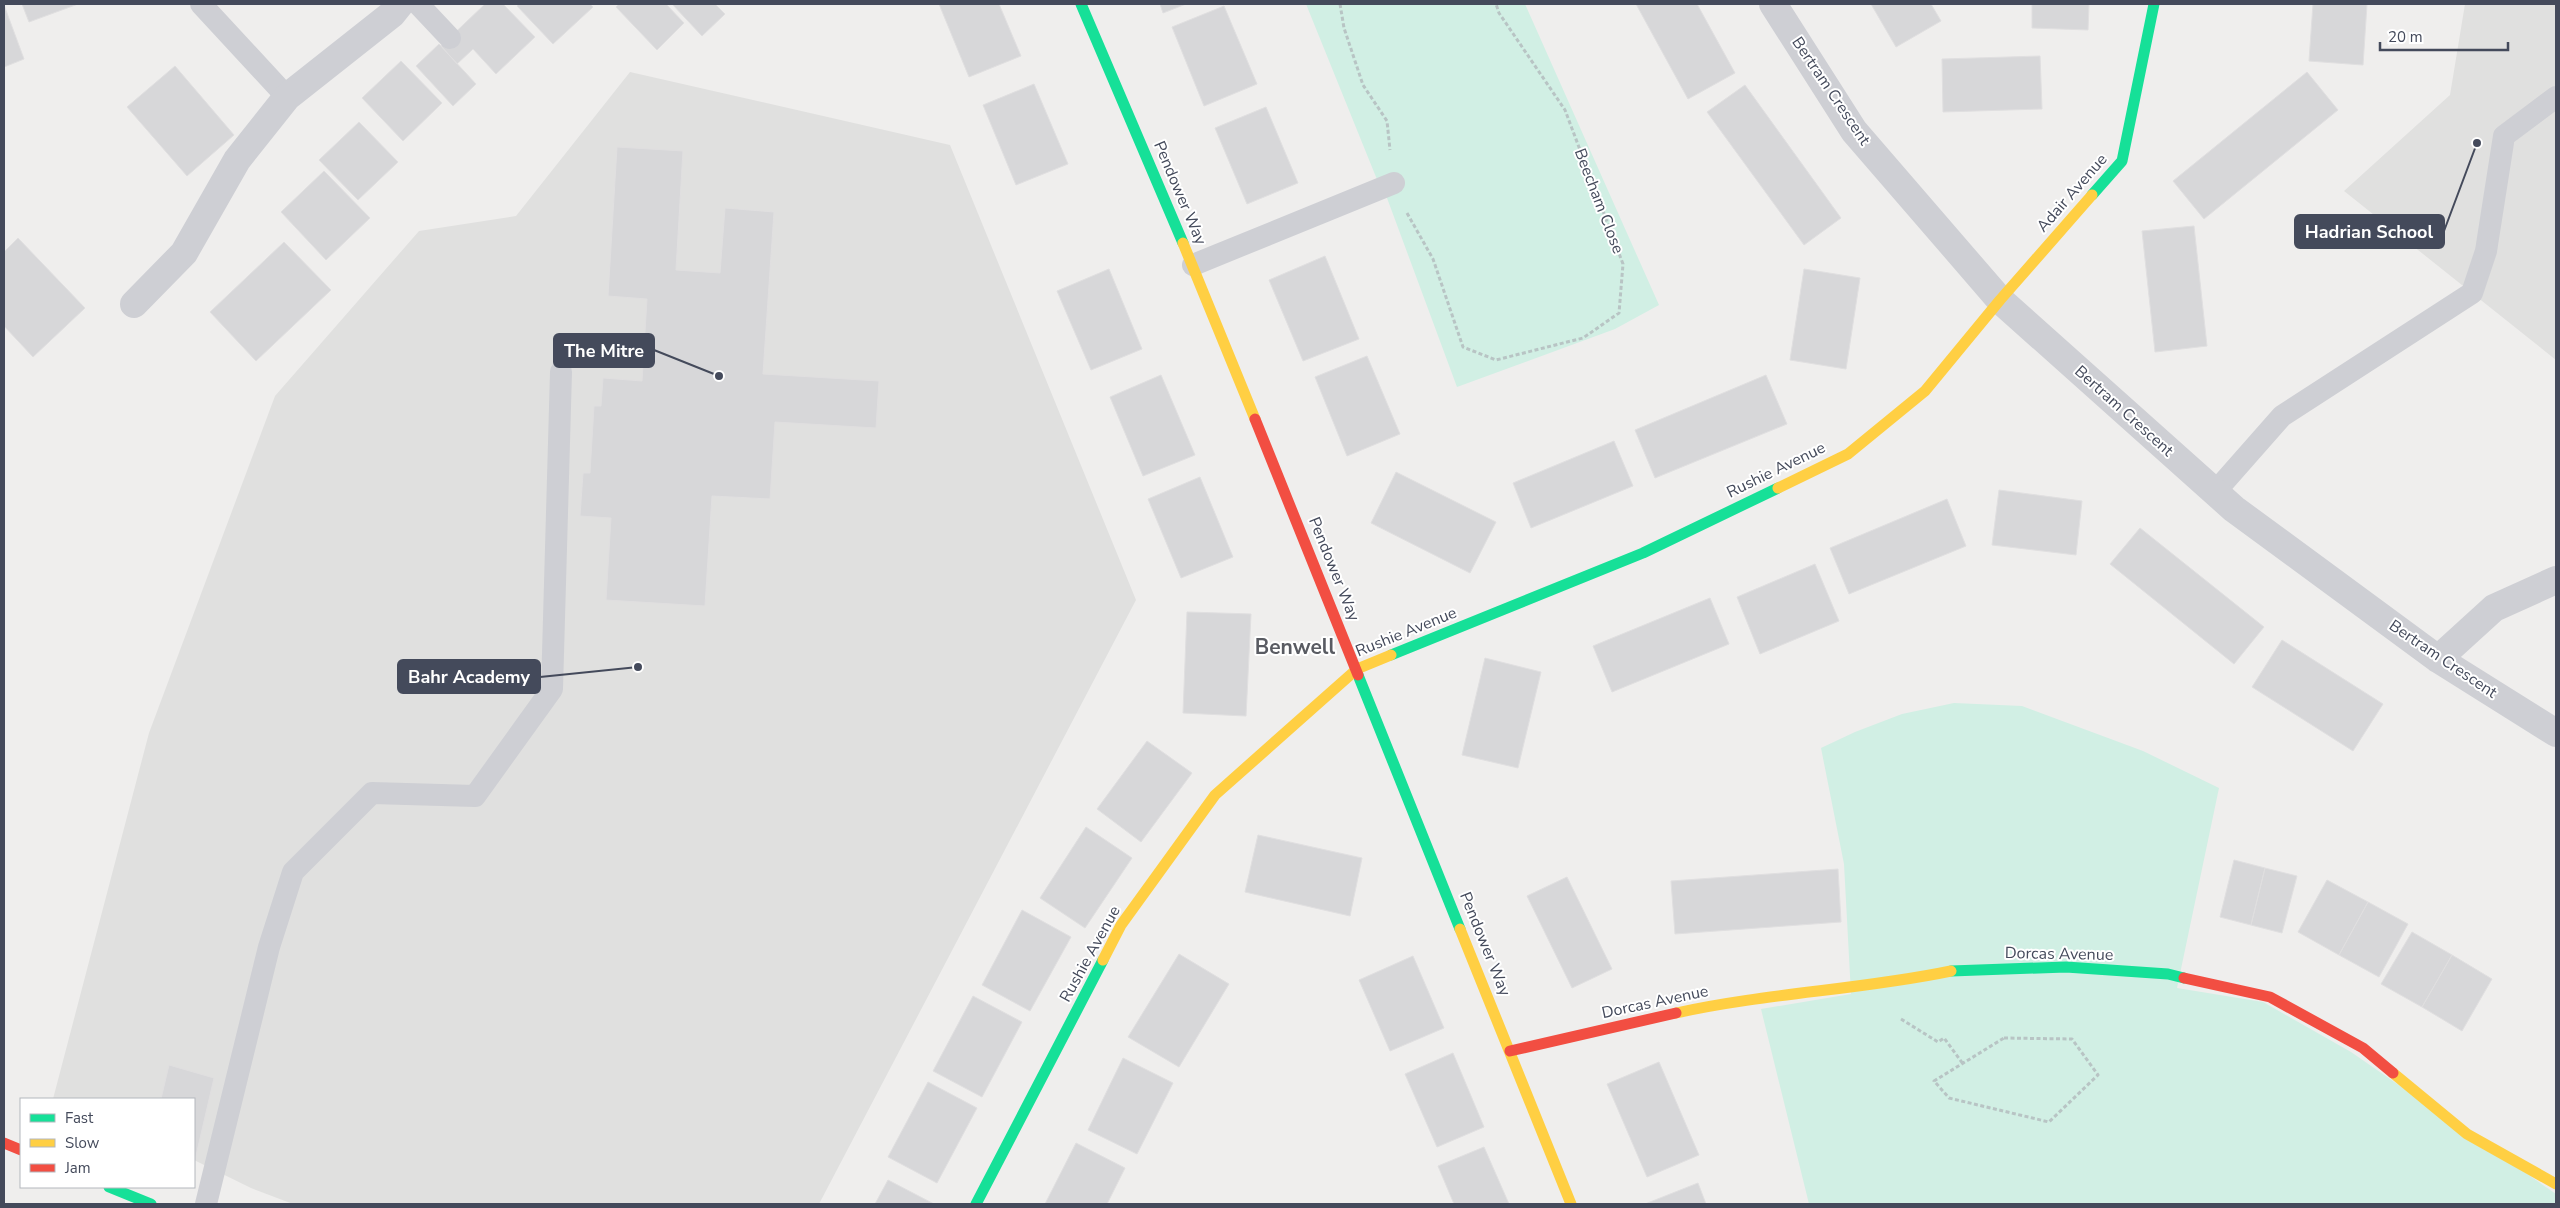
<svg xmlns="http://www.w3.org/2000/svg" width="2560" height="1208" viewBox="0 0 2560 1208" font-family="'Nunito Sans',sans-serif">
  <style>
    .education { fill: #e0e0df }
    .green { fill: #d1efe4 }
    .building { fill: #d7d7d9; stroke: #e0dfe0 }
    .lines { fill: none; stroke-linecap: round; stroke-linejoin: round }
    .path { stroke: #b8c4c4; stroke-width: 3; stroke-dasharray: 4 2.5; stroke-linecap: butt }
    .lane { stroke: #cecfd4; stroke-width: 22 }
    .street { stroke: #cecfd4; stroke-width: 28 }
    .fast { stroke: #16e098; stroke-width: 11 }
    .slow { stroke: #ffcf43; stroke-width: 11 }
    .jam { stroke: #f24e42; stroke-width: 11 }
    .labels { text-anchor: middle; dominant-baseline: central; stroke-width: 4; stroke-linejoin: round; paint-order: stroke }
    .street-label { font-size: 16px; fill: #444a5b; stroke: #fff }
    .district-label { font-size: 21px; font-weight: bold; fill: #595b62; stroke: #fff }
    .leader { fill: none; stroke: #444a5b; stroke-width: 2 }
    .callout-dot { fill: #444a5b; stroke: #fff; stroke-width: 2 }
    .callout { fill: #444a5b; stroke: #444a5b; stroke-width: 2 }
    .callout-label { font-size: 18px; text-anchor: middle; font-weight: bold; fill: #fff }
  </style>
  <rect width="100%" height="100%" fill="#efeeed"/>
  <!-- education -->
  <path class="education" d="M2465,4h91v356l-212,-169 106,-96z
    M630,72l320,73 186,455 -317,604h-526l-42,-16 -57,-28v-61h-141l96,-366 126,-337 144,-165 97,-15z"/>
  <!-- green -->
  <path class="green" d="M1306,4h219l134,301 -44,24 -158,58 -70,-189 -11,-21z
    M1954,703l68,3 121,45 76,37 -42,200 86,14 88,50 205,142v10h-747l-48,-195 90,-15 -7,-130 -23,-116 34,-16 47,-18z"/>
  <!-- building -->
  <path class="building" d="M22,4h56l-49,18z
    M485,4h18l32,33 -39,37 -23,-25 -16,15 -16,-18z
    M519,4h71l3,3 -40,37 -36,-38z
    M619,4h47l18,19 -27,27 -41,-43z
    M672,4h43l10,10 -23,22z
    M939,4h60l22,52 -52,21z
    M1160,4h26l-23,9z
    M1636,4h61l38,69 -47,26z
    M1871,4h60l10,17 -45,26z
    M2032,4h57l-1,26 -56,-2z
    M2313,4h54l-4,61 -54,-4z
    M4,5l20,54 -20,8z
    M1224,6l33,78 -53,22 -32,-79z
    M439,44l37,40 -23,22 -37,-40z
    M2040,56l2,53 -99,3 -1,-53z
    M401,61l41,42 -39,38 -41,-43z
    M175,66l59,69 -47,41 -60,-69z
    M2307,72l31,38 -134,109 -31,-38z
    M1034,84l34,80 -52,21 -33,-80z
    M1745,85l96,133 -37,27 -97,-133z
    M1266,107l32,76 -51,21 -32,-76z
    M359,122l39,40 -40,38 -39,-40z
    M617,147l66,4 -7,119 44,3 5,-65 49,4 -11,162 116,7 -3,47 -101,-6 -5,77 -58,-3 -7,110 -99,-6 5,-82 -31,-2 3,-43h7l4,-67h7l2,-28 39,3 5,-82 -39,-3z
    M324,171l46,47 -44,42 -45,-48z
    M2194,226l13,120 -52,6 -13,-121z
    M18,238l67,70 -52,49 -29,-31v-74z
    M284,242l47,48 -75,71 -46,-49z
    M1325,256l34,83 -56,22 -34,-81z
    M1109,269l33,80 -51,21 -34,-79z
    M1804,269l56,9 -14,91 -56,-9z
    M1367,356l33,78 -53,22 -32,-79z
    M1161,375l34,80 -52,21 -33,-79z
    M1766,375l21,49 -132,54 -20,-48z
    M1614,441l19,45 -102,42 -18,-45z
    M1396,472l100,50 -26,51 -99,-50z
    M1200,477l33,80 -52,21 -33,-79z
    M1999,490l83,11 -6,54 -84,-10z
    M1947,499l19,47 -117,48 -19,-46z
    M2140,528l124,99 -30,37 -124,-100z
    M1815,564l24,57 -79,33 -23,-57z
    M1710,598l19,46 -117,48 -19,-46z
    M1187,612l64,2 -5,102 -63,-3z
    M2282,640l101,64 -30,47 -101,-64z
    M1485,658l56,14 -23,96 -56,-13z
    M1147,741l45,32 -51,69 -44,-33z
    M1086,827l46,31 -47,70 -45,-30z
    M1258,835l104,23 -12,58 -105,-24z
    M2234,860l31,8 -14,57 -31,-8z
    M2265,868l32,8 -15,57 -31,-8z
    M1838,869l3,53 -166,12 -4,-53z
    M1567,877l45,92 -40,19 -45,-92z
    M2327,880l41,22 -29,53 -41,-23z
    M2368,902l40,22 -29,53 -40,-22z
    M1022,910l49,27 -41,74 -48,-26z
    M2412,932l40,23 -30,52 -41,-23z
    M1179,954l50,30 -50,83 -51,-30z
    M2452,955l40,24 -30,52 -40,-24z
    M1413,956l31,72 -54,23 -31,-71z
    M973,996l49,26 -40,75 -49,-26z
    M1453,1053l31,74 -47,20 -32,-73z
    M1123,1058l50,25 -36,71 -49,-24z
    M1659,1062l40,93 -52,22 -40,-93z
    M169,1065l45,13 -19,82 -1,-61h-33z
    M928,1082l49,26 -40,75 -49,-26z
    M1076,1143l49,25 -18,36h-62z
    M1484,1147l25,57h-55l-16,-38z
    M888,1180l46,24h-59z
    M1698,1183l8,21h-61z"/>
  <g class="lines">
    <!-- path -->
    <path class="path" d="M1340,4l4,24 19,57 24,36 3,29
      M1407,213l26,46 30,88 33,13 87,-22 36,-25 4,-49 -58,-154 -66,-97 -3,-9
      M1901,1019l37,23 6,-4 19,26
      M2004,1038l68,1 26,36 -49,47 -100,-24 -15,-17z"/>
    <!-- lane -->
    <path class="lane" d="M201,4l86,93
      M418,4l32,34
      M1193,265l201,-82
      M2215,492l67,-76 190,-123 14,-42 18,-115 52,-39
      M206,1204l63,-257 24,-75 79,-79 103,3 77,-107 9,-317"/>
    <!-- street -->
    <path class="street" d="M1773,4l81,127 146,169 234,209 204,150 118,74
      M134,304l50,-51 53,-93 50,-63 105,-83 8,-10
      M2438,659l56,-51 62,-28"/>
    <!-- fast -->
    <path class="fast" d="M1081,4l102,239
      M2092,195l30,-34 32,-157
      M1391,655l252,-102 135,-65
      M1358,675l102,254
      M1951,971l115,-4 102,7 16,4
      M109,1187l42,17
      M976,1204l127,-244"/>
    <!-- slow -->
    <path class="slow" d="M1183,243l72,176
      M1778,488l70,-34 77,-63 75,-91 92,-105
      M1460,929l111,275
      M1103,960l18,-35 94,-130 142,-126 34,-14
      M1676,1013c90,-20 184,-23 275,-42
      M2393,1073l74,61 89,50"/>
    <!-- jam -->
    <path class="jam" d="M1255,419l103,256
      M2184,978l86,19 93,51 30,25
      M1510,1051l166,-38
      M4,1143l17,7"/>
  </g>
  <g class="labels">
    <!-- street labels -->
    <g class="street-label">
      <text transform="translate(1831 91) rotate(56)">Bertram Crescent</text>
      <text transform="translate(1180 193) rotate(67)">Pendower Way</text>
      <text transform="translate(2072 193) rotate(-49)">Adair Avenue</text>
      <text transform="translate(1599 201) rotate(69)">Beecham Close</text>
      <text transform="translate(2124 411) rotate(42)">Bertram Crescent</text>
      <text transform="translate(1776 470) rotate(-26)">Rushie Avenue</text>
      <text transform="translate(1334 569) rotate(68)">Pendower Way</text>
      <text transform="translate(1406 632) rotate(-22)">Rushie Avenue</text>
      <text transform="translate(2443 659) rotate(34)">Bertram Crescent</text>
      <text transform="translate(1485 944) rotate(68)">Pendower Way</text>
      <text transform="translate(1090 954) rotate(-61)">Rushie Avenue</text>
      <text transform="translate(2059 954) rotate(1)">Dorcas Avenue</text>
      <text transform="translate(1655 1002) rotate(-12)">Dorcas Avenue</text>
    </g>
    <!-- district labels -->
    <g class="district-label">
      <text x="1295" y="647">Benwell</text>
    </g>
  </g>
  <!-- callouts -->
  <path class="leader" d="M2477 143L2444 231M719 376L654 350M638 667L540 677"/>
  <g class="callout-dot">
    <circle cx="2477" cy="143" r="5"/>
    <circle cx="719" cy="376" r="5"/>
    <circle cx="638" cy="667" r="5"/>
  </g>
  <g class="callout">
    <rect x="2295" y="215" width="149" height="33" rx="5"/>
    <rect x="554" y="334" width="100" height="33" rx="5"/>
    <rect x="398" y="660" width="142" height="33" rx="5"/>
  </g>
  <g class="callout-label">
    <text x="2369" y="238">Hadrian School</text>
    <text x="604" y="357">The Mitre</text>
    <text x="469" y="683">Bahr Academy</text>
  </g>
  <!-- border -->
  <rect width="2560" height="1208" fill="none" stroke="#444a5b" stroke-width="10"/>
  <!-- legend -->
  <rect x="20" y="1098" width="175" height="90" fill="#ffffff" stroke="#b4b7bd"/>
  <rect x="30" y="1114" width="25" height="8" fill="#16e098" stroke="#b4b7bd"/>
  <text x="65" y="1123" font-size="15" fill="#444a5b">Fast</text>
  <rect x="30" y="1139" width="25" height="8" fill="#ffcf43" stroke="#b4b7bd"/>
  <text x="65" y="1148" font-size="15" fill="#444a5b">Slow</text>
  <rect x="30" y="1164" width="25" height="8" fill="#f24e42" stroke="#b4b7bd"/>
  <text x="65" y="1173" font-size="15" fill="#444a5b">Jam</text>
  <!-- scale -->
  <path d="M2380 42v8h128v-8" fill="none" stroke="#444a5b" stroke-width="2.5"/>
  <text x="2388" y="42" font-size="15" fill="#444a5b" stroke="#ffffff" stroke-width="4" paint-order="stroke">20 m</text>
</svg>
